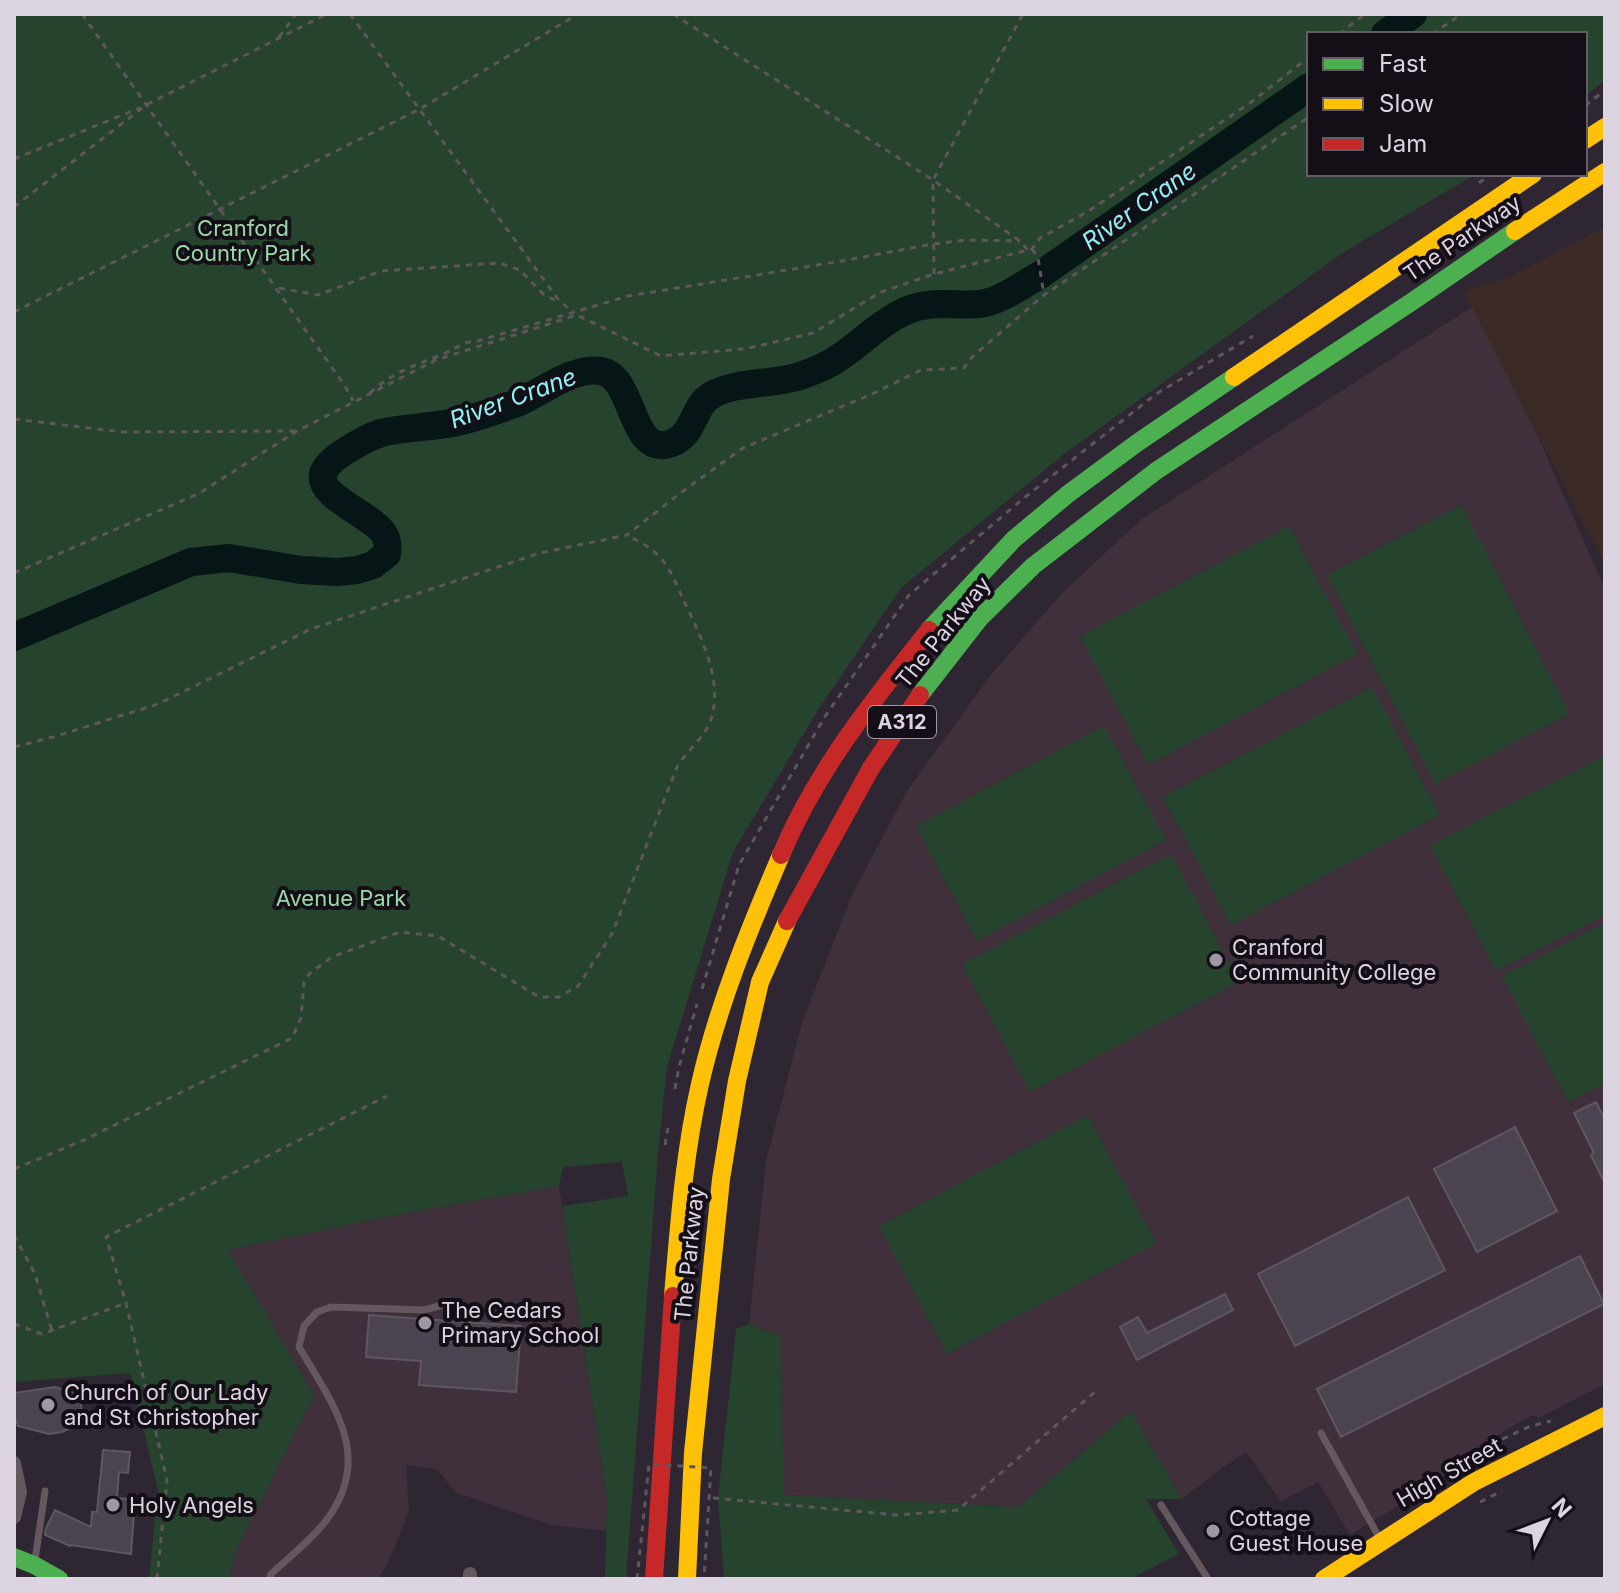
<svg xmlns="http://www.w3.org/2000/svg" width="1619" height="1593" viewBox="0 0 1619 1593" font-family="Inter,sans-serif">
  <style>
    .industrial { fill: #3b2a25 }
    .education { fill: #3f303c }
    .green { fill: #26432d }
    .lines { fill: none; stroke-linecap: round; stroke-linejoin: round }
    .river { stroke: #061516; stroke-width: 28 }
    .building { fill: #4b434f; stroke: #5d5761; stroke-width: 2 }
    .path { stroke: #5f565c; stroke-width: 3; stroke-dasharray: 6 6; stroke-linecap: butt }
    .lane { stroke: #64585e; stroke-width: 7 }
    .street { stroke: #64585e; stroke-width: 14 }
    .fast { stroke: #4caf50; stroke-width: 18 }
    .slow { stroke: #ffc107; stroke-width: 18 }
    .jam { stroke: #c62828; stroke-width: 18 }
    .path-bridge { stroke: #5f565c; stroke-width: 3; stroke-dasharray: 6 6; stroke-linecap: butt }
    .poi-dot { fill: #9f97a4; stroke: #140e17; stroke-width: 3 }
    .labels { text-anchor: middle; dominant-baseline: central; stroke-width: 8; stroke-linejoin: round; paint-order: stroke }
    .shield { fill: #140e17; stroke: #a099a4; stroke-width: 2 }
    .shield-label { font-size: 20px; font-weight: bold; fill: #dcd4e1 }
    .park-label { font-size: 22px; fill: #9bd9a6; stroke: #140e17 }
    .street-label { font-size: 22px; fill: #dcd4e1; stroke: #140e17 }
    .poi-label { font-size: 22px; fill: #dcd4e1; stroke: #140e17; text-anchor: start }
    .water-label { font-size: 24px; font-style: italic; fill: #8ff2f5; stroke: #140e17 }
  </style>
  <rect width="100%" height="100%" fill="#2e2632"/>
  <!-- industrial -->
  <path class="industrial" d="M1605,227v337l-142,-273 48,-15z"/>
  <!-- education -->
  <path class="education" d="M1472,307l62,121 71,161v795l-66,34 -7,-3 -48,28v10l-134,82 -32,-53 -37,19 -35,-49 -27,18 -37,29 -51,-88 -113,96 -235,-12 -3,-159 -31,-12 17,-163 36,-138 49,-126 56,-106 83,-115 73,-84 79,-73z
    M559,1186l48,312v33l-56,-6 -96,-33 -18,-23 -31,-4 3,46 -20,50 -11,18h-148l6,-28 -9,-301 179,-37z"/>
  <!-- green -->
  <path class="green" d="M14,14h1591v66l-20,16v-62h-276v140h167l-132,78 -280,202 -163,134 -83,122 -85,142 -66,215 -9,86 -32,426h-21l2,-81 -45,-292 66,-10 -6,-34 -59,5 -4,19 -153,27 -178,37 86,145 -78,156 -6,28h-81l9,-89 -28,-117 -116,9z
    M1461,505l109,209 -135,70 -108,-209z
    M1289,526l68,128 -209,111 -68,-129z
    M1372,687l68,128 -209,110 -68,-128z
    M1104,726l62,114 -189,101 -61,-115z
    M1605,756v159l-109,56 -66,-126z
    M1171,854l68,128 -209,110 -68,-128z
    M1605,923v160l-37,19 -66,-126z
    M1088,1115l68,128 -209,111 -68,-128z
    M749,1324l31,12 4,159 234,12 113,-96 51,88h-36l33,55 -49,25h-406l-6,-81 18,-169z"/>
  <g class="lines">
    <!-- river -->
    <path class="river" d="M1385,34l28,-20
      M14,637l177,-75 38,-4 72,12 37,2 19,-2 16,-5 14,-11c1,-7 1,-12 -2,-18 -9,-20 -67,-38 -62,-62 3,-10 13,-17 21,-22 11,-7 24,-15 37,-19 27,-7 57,-5 84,-13 17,-4 35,-11 52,-17 24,-10 56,-37 84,-32 34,6 28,84 68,73 27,-8 22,-37 43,-49 24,-14 61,-10 88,-19 15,-5 31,-12 43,-21 22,-16 41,-35 65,-45 23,-10 48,-4 72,-6 21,-3 42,-19 60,-29l269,-188"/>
  </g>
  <!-- building -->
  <path class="building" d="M1596,1102l9,18v64l-14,-29 3,-2 -20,-40z
    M1515,1127l42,84 -80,41 -43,-83z
    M1408,1197l37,73 -150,76 -37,-72z
    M1580,1256l24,48 -263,133 -24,-48z
    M1225,1294l8,16 -96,50 -17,-33 18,-10 9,16z
    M369,1315l152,11 -5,66 -97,-7 2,-24 -55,-4z
    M55,1387l25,8 3,27 -21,10 -13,2 -31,-8 -4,-11v-22z
    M103,1450l27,2 -2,21 -9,-1 -2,26 12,1 -2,14 7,1 -3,40 -60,-9 -1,1 -25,-11 1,-7 9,-18 36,17 1,-15h5z"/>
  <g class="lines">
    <!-- path -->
    <path class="path" d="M82,14l263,372 8,15
      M350,14l210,288 11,8
      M673,14l260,166 87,61 8,9
      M1339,34l26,-20
      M1432,34l30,-20
      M279,37l17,-23
      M1585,106l20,-16
      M14,159l126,-51
      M1479,183l12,-9
      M14,207l132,-102 181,-91
      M1032,249l6,9 6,37
      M934,274l-1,-94 90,-166
      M279,288l39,7 63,-24 118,-8 21,7 25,26 15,6
      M14,312l406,-203 158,-95
      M370,393c21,-20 46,-28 73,-39 14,-5 19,-13 35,-13l150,-45 208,-34 97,-18 33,-4 54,1
      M14,419l109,13 174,-1
      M14,573l184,-79 99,-63 139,-71 141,-45 84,41 84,-7 68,-16 68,-41 53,-18 98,-25 8,-11 47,-26 27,-18 136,-91 59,-46
      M14,747l43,-11 101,-32 153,-75 229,-76 87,-18 56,-44 60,-43 129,-54 49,-24 43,-2 7,-10 73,-63 265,-178
      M702,989l37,-124 85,-147 85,-123 115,-97 132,-104 97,-58
      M675,1089l4,-22 18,-63
      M665,1145l3,-17
      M14,1169l70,-29 208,-102 9,-20 3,-36 6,-9 22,-16 68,-25 38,4 101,61h20l19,-11 34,-52 65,-167c8,-14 29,-32 33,-45 15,-40 -10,-87 -27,-123 -6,-13 -11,-27 -20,-38 -9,-12 -22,-19 -35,-25
      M14,1235l21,39 17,57
      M14,1324l28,10 84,-31
      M1485,1455l9,-12 37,-17 20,-5
      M713,1498l184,17 61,-5 139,-120
      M1480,1502l22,-11
      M157,1579l10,-99 -41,-177 -20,-66 281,-141"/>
    <!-- lane -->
    <path class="lane" d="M1321,1433l59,106
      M1161,1505l47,74
      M35,1560l10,-69
      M269,1579l2,-5c17,-16 39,-33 54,-52 50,-64 9,-116 -26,-175l5,-21 13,-14 14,-5 93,3 23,-6"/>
    <!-- street -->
    <path class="street" d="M14,1463l6,29 -6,25
      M470,1579v-5"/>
    <!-- fast -->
    <path class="fast" d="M929,630l85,-91 54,-45 69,-51 97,-66
      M920,695l60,-77 53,-52 123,-95 257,-170 102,-70
      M14,1557l20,8 25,14"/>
    <!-- slow -->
    <path class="slow" d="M1585,140l20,-13
      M1515,231l90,-59
      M1234,377l299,-203
      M673,1296c6,-71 11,-142 27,-212 18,-79 49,-154 81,-229
      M687,1579l6,-126 28,-274 16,-98 23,-99 27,-61
      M1324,1579l150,-97 131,-66"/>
    <!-- jam -->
    <path class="jam" d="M781,855c35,-84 92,-155 148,-225
      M787,921l84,-153 49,-73
      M654,1579l19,-283"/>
    <!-- path-bridge -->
    <path class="path-bridge" d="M637,1579l12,-115 62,4 -7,111"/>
  </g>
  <!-- markers -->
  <g class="poi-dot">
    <circle cx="1216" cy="960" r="8"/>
    <circle cx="425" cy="1323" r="8"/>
    <circle cx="48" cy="1405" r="8"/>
    <circle cx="113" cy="1505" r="8"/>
    <circle cx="1213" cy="1531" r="8"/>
  </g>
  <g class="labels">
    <!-- shield labels -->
    <rect class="shield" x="868" y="706" width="68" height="32" rx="6"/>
    <g class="shield-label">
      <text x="902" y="722">A312</text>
    </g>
    <!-- park labels -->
    <g class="park-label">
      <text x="243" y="228">Cranford<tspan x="243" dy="25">Country Park</tspan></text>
      <text x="341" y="898">Avenue Park</text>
    </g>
    <!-- street labels -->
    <g class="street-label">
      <text transform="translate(1462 238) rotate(-34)">The Parkway</text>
      <text transform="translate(943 632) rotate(-51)">The Parkway</text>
      <text transform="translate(689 1254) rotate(-84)">The Parkway</text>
      <text transform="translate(1449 1472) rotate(-30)">High Street</text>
    </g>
    <!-- poi labels -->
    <g class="poi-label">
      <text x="1232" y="947">Cranford<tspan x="1232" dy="25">Community College</tspan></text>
      <text x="441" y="1310">The Cedars<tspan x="441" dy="25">Primary School</tspan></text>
      <text x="64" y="1392">Church of Our Lady<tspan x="64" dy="25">and St Christopher</tspan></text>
      <text x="129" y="1505">Holy Angels</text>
      <text x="1229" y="1518">Cottage<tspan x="1229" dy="25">Guest House</tspan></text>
    </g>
    <!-- water labels -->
    <g class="water-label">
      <text transform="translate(1139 206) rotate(-35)">River Crane</text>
      <text transform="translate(513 398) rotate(-20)">River Crane</text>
    </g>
  </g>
  <!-- border -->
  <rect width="1619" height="1593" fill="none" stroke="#dcd4e1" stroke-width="32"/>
  <!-- legend -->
  <rect x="1307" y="32" width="280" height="144" fill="#140e17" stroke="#645d68" stroke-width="2"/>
  <rect x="1323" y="58" width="40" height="12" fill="#4caf50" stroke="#645d68" stroke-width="2"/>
  <text x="1379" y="72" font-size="24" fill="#dcd4e1">Fast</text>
  <rect x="1323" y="98" width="40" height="12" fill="#ffc107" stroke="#645d68" stroke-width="2"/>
  <text x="1379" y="112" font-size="24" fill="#dcd4e1">Slow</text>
  <rect x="1323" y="138" width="40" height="12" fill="#c62828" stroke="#645d68" stroke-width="2"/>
  <text x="1379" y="152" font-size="24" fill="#dcd4e1">Jam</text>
  <!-- north arrow -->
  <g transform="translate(1547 1521) rotate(48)" stroke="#140e17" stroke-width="6" paint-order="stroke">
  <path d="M0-6L14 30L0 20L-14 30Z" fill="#dcd4e1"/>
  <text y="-12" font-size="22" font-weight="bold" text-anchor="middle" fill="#dcd4e1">N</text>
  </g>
</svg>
